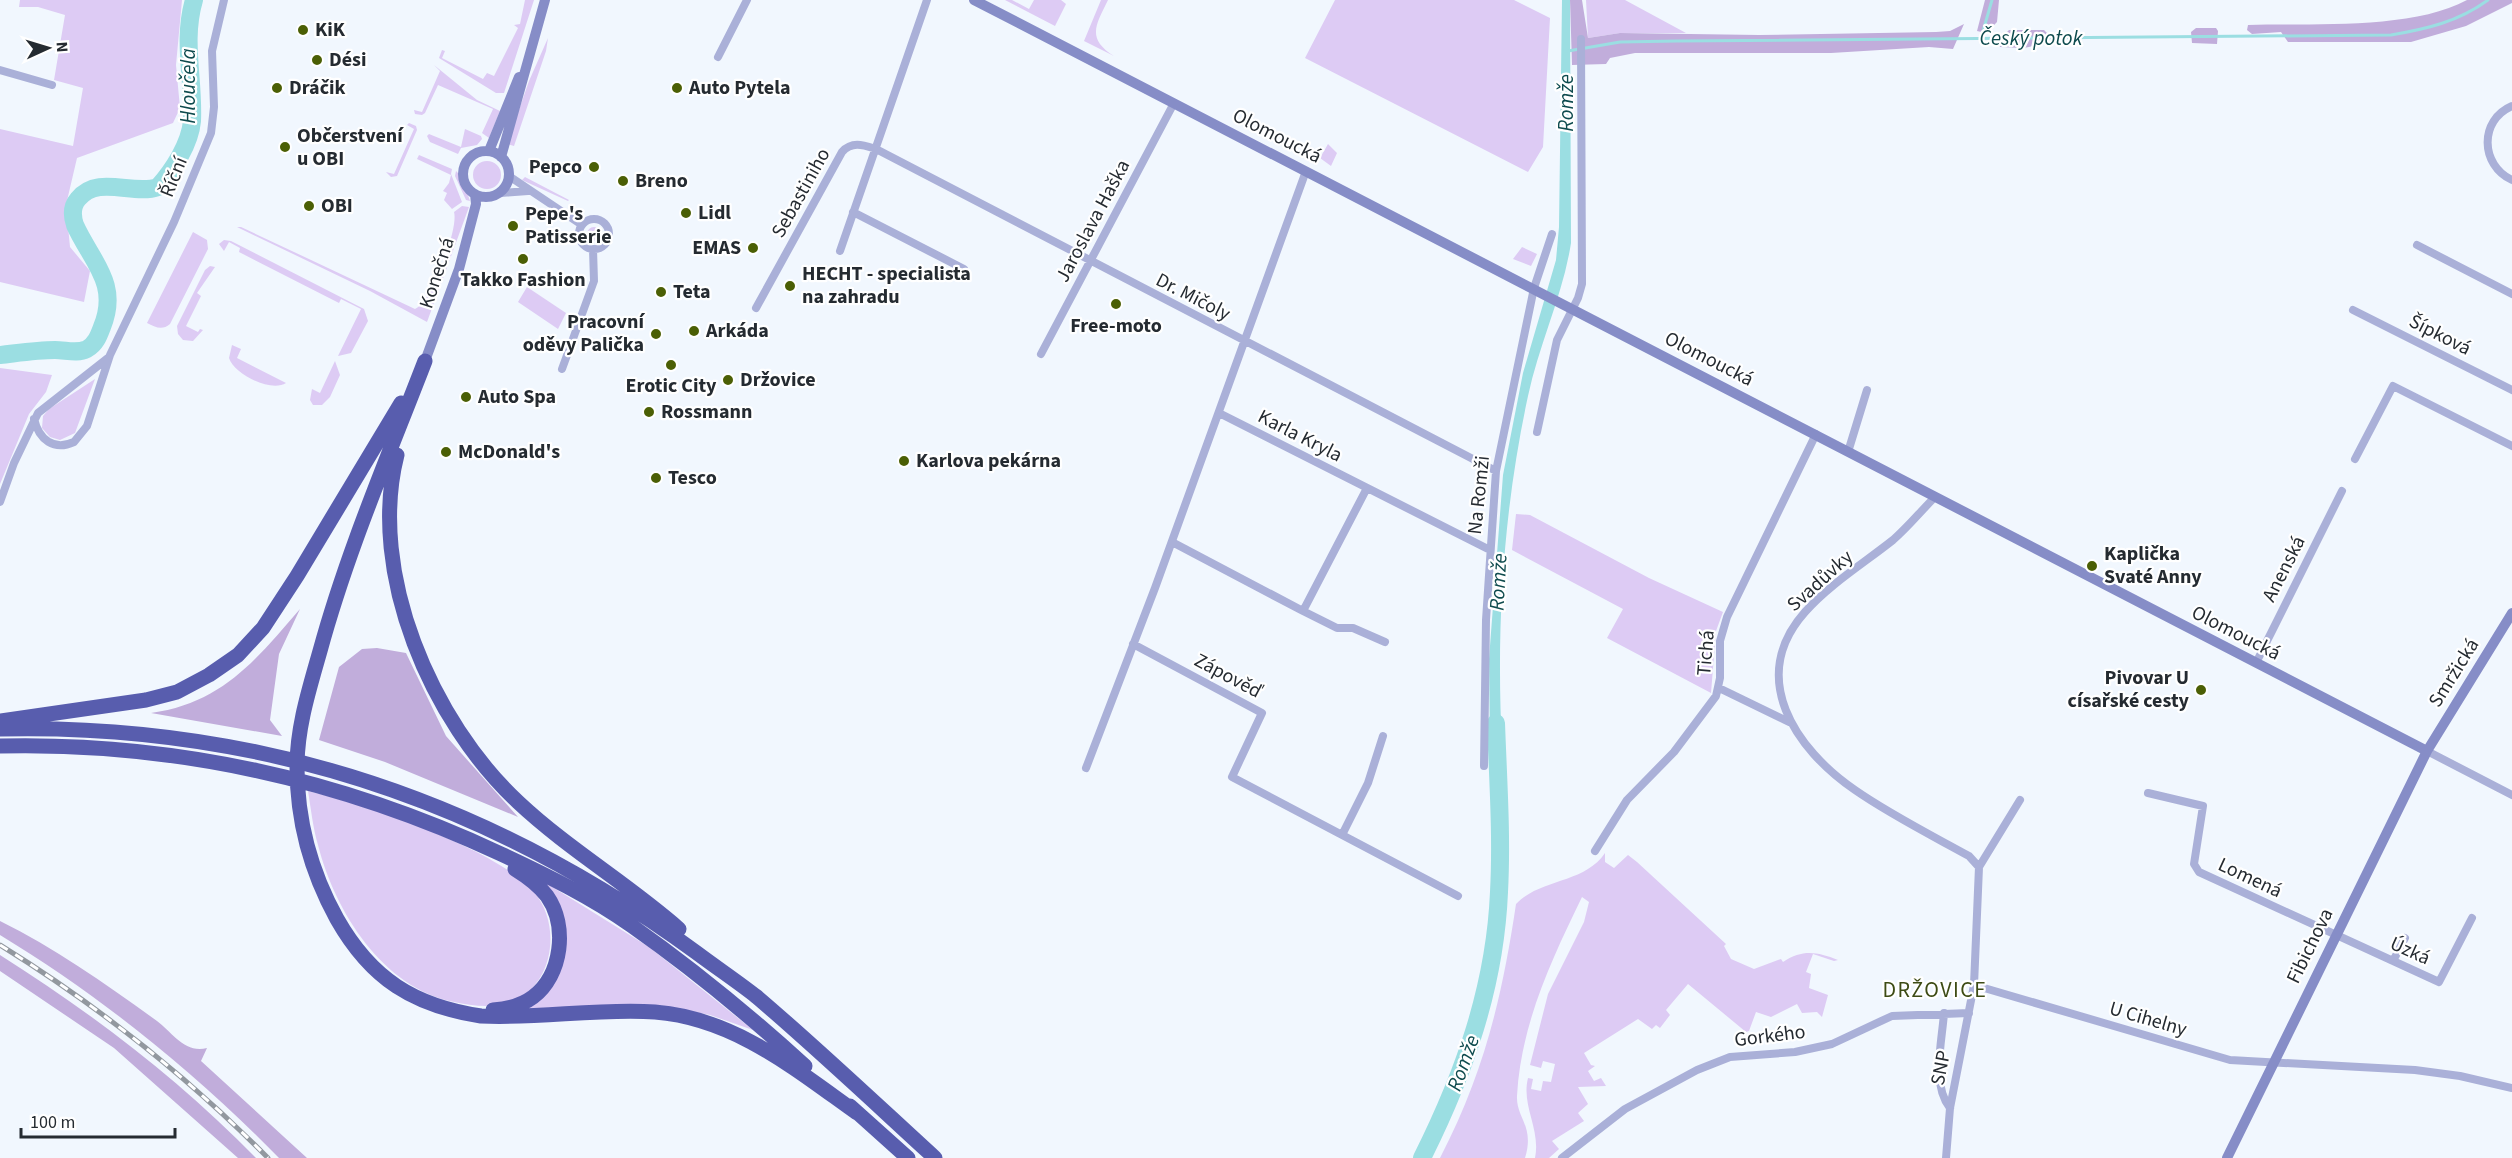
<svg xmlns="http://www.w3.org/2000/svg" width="2512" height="1158" viewBox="0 0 2512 1158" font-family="'Source Sans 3',sans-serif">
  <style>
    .green { fill: #ddcbf4 }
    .forest { fill: #c1addb }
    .water { fill: #9bdee2 }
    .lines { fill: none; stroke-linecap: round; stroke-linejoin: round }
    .stream { stroke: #9bdee2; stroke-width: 3 }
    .river { stroke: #9bdee2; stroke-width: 18 }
    .street { stroke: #aab0d8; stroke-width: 8 }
    .secondary { stroke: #868dc7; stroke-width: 10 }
    .highway { stroke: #585dae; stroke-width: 15 }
    .rail-casing { stroke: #92989f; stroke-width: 5 }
    .rail { stroke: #fff; stroke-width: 3; stroke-dasharray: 9; stroke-linecap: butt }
    .poi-dot { fill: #4b5f05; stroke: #fff; stroke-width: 2 }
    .labels { text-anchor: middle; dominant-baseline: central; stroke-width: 4.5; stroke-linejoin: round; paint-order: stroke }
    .poi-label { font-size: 20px; font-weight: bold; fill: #252b31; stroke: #fff; text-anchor: start }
    .street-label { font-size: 20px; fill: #252b31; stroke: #fff }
    .water-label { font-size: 21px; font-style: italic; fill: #0e4b4e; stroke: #fff }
    .quarter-label { font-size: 22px; letter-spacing: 1.5px; fill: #3e4c15; stroke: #fff }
  </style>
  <rect width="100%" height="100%" fill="#f1f7fe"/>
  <!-- green -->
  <path class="green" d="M20,0h162l-6,65 4,43 -7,15 -96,35 -11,47 4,42 20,24 -6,31 -84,-20v-153l73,17 10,-58 -29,-8 11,-65 -27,-8h-19z
    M525,0h9l-30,93h-8l-57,-35 3,-8 3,1 -3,7 41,21 4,-6 7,3 24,-48 -4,-3 6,-1z
    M1005,0h7l17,9 5,-9h27l5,4 -11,22z
    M1101,0h7c-12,25 -22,38 6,56l-30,-15z
    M1335,0h179l36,18 -7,129 -15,25 -223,-114z
    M1586,0h39l61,33h-66l-32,5z
    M548,38l-2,13 -32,95 -7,-2 22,-63z
    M434,65l43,35 23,11 -11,27 -7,-5 11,-24 -55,-24 -13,28 -3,2 -7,-1 -1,-4 8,2 18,-41z
    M409,123l7,3 1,4 -20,46 -6,1 -5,-5 8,2 20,-45 -7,-4z
    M465,129l16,7 1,3 -5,6 -16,3 -3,6 -28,-12 -3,-6 2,-2 32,13z
    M1328,144l9,9 -6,13 -11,-8z
    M419,155l33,14 -1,5 11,28 -10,7 -8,-9 3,-7 -4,-2 6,-8 2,-8 -34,-16z
    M473 175a14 14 0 1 1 28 0a14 14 0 1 1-28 0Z
    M456,171l6,6 8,24 -4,-1 -11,-24z
    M525,177l44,23 -1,1 -46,-21z
    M462,206l7,1 -42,115 -57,-31 -133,-64h4l174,82c16,-6 44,-81 39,-97z
    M587 234a7 7 0 1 1 14 0a7 7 0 1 1-14 0Z
    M193,232l14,8 1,9 -38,75c-8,7 -15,3 -23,-1z
    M224,240l7,1 133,68 4,12 -17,32 -13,3 23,-47 -20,-10 -2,4 -100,-51 1,-4 -11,-6 -5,9 -5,-7z
    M1522,247l15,7 -6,12 -18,-7z
    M210,266l5,1 -18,26 4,3 -15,30 12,6 2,-3 3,1 -10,11 -10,-1 -5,-6 -1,-8 28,-56z
    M527,287l39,26 -8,16 -40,-27z
    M232,345l9,4 -4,9 49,25c-15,10 -52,-9 -57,-25z
    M335,361l5,14 -10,22 -8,8h-9l-3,-5 2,-11 8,4z
    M0,368l52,7 -6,17 -17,22 -29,70z
    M95,379l-20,54 -15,7 -10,-3 -8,-9 1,-12 6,-7z
    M1516,514l14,1 119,63 74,34 -7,19 -5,62 -104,-55 16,-29 -111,-59z
    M308,791c58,14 188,57 226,101 29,34 19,96 -25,111 -17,5 -38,3 -55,-1 -71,-14 -119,-90 -136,-157 -5,-17 -7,-36 -10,-54z
    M1605,853v9l9,6 14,-13 9,7 89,82 -2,2 7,13 23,10 27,-10 2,3c20,-13 34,-10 55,-2l-4,1 -21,-7 -7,18 5,2 -2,14 19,7 -6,22 -5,-5 -15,1 -5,-9 -26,13 -15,-5 -7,19 -3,1 -58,-48 -22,26 4,5 -10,13 -4,-3 -4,4 -14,-10 -54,34 7,12 4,1 -7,5 6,10 7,-3 5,8 -28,1 10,17 -10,9 6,8 -32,20 7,8 -10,9h-14c6,-29 -14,-52 -7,-80l5,1 -2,10 10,2 2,-10 8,1 4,-18 -12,-3 -2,7 -11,-3 18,-71 36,-72 5,-20 -7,-5c-31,64 -61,127 -65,199 -1,22 18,30 8,62h-85c44,-85 62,-160 76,-254 25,-26 68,-20 89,-51z
    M546,883l103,64 104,83 -43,-15 -51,-10 -131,4 21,-19 15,-31z"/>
  <!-- forest -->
  <path class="forest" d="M1570,0h12l6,38 32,-5 139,2 177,-3 14,-1 14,-7 -11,25 -24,-2 -98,6h-196l-25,5 -4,6 -34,1z
    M1985,0h14l-2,22 -11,11 -9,-2z
    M2467,0h45v3l-46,23 -55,16h-123l-7,-10 -29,2 -5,-4 1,-5c64,-2 164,5 219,-25z
    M2196,28h20l2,3 -1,13 -25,-1 -1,-11z
    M2009,30h35l3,3c-12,20 -26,14 -47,14l-2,-6z
    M300,609l-21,45 -9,66 12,16 -131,-23c71,-10 105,-53 149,-104z
    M377,648l29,5 40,83 72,81 -133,-55 -66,-22 20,-73 23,-18z
    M0,921c55,27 107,64 157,100 15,11 28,33 50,27l-6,13 106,97h-28c-83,-85 -177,-161 -279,-223z
    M0,955c92,58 180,125 256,203h-18l-124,-110 -114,-77z"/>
  <!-- water -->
  <path class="water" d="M1562,0h8l1,243c-8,52 -32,101 -43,153 -25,115 -32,233 -26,350l-12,1 -1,-88 14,-184 20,-102 33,-113 3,-33z"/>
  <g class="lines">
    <!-- stream -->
    <path class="stream" d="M1981,38l11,-38
      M1568,51l52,-9 57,-1 714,-6c35,-6 67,-13 97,-35"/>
    <!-- river -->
    <path class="river" d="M0,355c18,-2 37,-5 55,-5 11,0 22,4 32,-1 9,-5 12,-14 15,-22 18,-44 -11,-66 -27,-102 -3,-9 -3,-19 3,-26 20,-25 55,-3 80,-12 15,-17 32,-43 34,-66 2,-42 -10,-80 2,-121
      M1422,1158c42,-84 73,-171 77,-266 3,-56 -1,-112 -3,-169"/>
    <!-- street -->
    <path class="street" d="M718,57l29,-57
      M0,70l52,15
      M2512,106c-33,14 -32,59 0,74
      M509,176l73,49
      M501,193l27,-2
      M853,212l111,57
      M579 234a15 15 0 1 1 30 0a15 15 0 1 1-30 0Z
      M2417,245l95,49
      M840,251l87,-251
      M756,308l86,-156c10,-11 21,-7 34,-3l620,322
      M2353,310l159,80
      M1041,354l133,-251
      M562,369l32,-88 -1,-32
      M1219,413l271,137
      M34,419c5,21 20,32 40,23l13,-16 23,-71 64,-133 37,-89 3,-26 -2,-56 12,-51
      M1537,432l20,-92 21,-42 4,-14 -1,-245
      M1848,452l19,-62
      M2355,459l38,-73 119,60
      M1934,498c-14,14 -26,29 -41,42 -29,23 -63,44 -88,72 -58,65 -10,137 50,178 36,25 76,45 114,66l10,11
      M0,502l14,-39 24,-50 70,-55
      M1172,542l131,69 64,-123
      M1303,611l34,17h16l32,14
      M1133,644l129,69 -30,64 226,119
      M2256,663l86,-172
      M1719,688l70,34
      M2427,751l85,44
      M1484,766l2,-146 10,-149 38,-183 18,-54
      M1086,768l69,-180 151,-417
      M2148,793l55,13 -9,58 5,8 240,110 33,-64
      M1342,835l26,-52 15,-47
      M1595,851l32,-51 47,-48 42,-56 4,-18v-37l7,-24 89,-183
      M2393,961l12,-23
      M1974,985l256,75 185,10 45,6 52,12
      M1944,1013c-2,29 -13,71 6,95
      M1562,1158l63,-49 72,-39 33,-13 65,-5 37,-8 60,-28 77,-3
      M1946,1158l4,-50 24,-123 5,-118 41,-67"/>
    <!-- secondary -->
    <path class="secondary" d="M974,0l1453,751
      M489,151l30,-74
      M463 174a23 23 0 1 1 46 0a23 23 0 1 1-46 0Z
      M501,157l44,-157
      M425,361l34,-92 17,-65 -1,-10
      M2227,1158l200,-407 85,-138"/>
    <!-- highway -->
    <path class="highway" d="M425,361c-37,96 -78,191 -105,290 -11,39 -23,76 -23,116 0,54 14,105 40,152 34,60 77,87 144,97 58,3 116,-8 174,-4 79,6 140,57 202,101
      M397,455c-30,118 35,267 121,347 50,47 110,82 161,127
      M0,721l146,-21 31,-8 32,-17 29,-20 25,-27 34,-52 104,-173
      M0,729c258,-6 490,72 697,224 20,15 41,29 60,44 61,52 119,107 178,161
      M0,746c175,-4 343,34 501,108 45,21 90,43 131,72 61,43 118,90 173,140
      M493,1010c14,-1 28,-4 40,-13 29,-22 35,-71 14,-101 -9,-12 -19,-19 -32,-27
      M850,1106l58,52"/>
    <!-- rail casing -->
    <g class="rail-casing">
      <path id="rail" d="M0,945c97,60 188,132 268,213"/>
    </g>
    <!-- rail -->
    <use href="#rail" class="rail"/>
  </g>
  <!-- markers -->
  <g class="poi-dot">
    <circle cx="303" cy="30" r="6"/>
    <circle cx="317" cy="60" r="6"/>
    <circle cx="277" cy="88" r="6"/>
    <circle cx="677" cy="88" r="6"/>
    <circle cx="285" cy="147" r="6"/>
    <circle cx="594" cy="167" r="6"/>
    <circle cx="623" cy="181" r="6"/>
    <circle cx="309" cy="206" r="6"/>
    <circle cx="686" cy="213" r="6"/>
    <circle cx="513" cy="226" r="6"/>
    <circle cx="753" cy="248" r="6"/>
    <circle cx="523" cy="259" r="6"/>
    <circle cx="790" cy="286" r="6"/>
    <circle cx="661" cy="292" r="6"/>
    <circle cx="1116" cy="304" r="6"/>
    <circle cx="694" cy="331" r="6"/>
    <circle cx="656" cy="334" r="6"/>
    <circle cx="671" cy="365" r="6"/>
    <circle cx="728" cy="380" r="6"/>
    <circle cx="466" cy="397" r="6"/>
    <circle cx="649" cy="412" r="6"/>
    <circle cx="446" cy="452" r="6"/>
    <circle cx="904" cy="461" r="6"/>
    <circle cx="656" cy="478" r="6"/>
    <circle cx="2092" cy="566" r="6"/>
    <circle cx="2201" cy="690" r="6"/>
  </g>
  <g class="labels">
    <!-- poi labels -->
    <g class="poi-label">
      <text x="315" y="30">KiK</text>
      <text x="329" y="60">Dési</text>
      <text x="289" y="88">Dráčik</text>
      <text x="689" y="88">Auto Pytela</text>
      <text x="297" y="136">Občerstvení<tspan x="297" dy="23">u OBI</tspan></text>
      <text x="582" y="167" text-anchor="end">Pepco</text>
      <text x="635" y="181">Breno</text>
      <text x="321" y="206">OBI</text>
      <text x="698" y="213">Lidl</text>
      <text x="525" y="214">Pepe's<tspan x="525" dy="23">Patisserie</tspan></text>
      <text x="741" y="248" text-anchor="end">EMAS</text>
      <text x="802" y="274">HECHT - specialista<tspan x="802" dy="23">na zahradu</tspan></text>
      <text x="523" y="280" text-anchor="middle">Takko Fashion</text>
      <text x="673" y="292">Teta</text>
      <text x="644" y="322" text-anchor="end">Pracovní<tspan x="644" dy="23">oděvy Palička</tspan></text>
      <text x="1116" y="326" text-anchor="middle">Free-moto</text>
      <text x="706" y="331">Arkáda</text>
      <text x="740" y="380">Držovice</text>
      <text x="671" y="386" text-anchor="middle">Erotic City</text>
      <text x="478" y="397">Auto Spa</text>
      <text x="661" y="412">Rossmann</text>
      <text x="458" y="452">McDonald's</text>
      <text x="916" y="461">Karlova pekárna</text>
      <text x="668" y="478">Tesco</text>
      <text x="2104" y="554">Kaplička<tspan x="2104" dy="23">Svaté Anny</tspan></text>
      <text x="2189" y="678" text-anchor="end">Pivovar U<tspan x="2189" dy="23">císařské cesty</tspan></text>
    </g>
    <!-- street labels -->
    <g class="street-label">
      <text transform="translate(1277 136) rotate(27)">Olomoucká</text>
      <text transform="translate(174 177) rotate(-68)">Říční</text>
      <text transform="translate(801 193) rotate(-61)">Sebastiniho</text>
      <text transform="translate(1093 221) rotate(-62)">Jaroslava Haška</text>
      <text transform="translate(437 273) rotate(-72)">Konečná</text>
      <text transform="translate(1193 297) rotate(27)">Dr. Mičoly</text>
      <text transform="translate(2440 335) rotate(27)">Šípková</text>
      <text transform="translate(1709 359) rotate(27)">Olomoucká</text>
      <text transform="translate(1300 436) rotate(27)">Karla Kryla</text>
      <text transform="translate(1479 495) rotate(-84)">Na Romži</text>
      <text transform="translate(2284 569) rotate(-63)">Anenská</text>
      <text transform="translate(1820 581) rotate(-42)">Svadůvky</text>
      <text transform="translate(2236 633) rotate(27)">Olomoucká</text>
      <text transform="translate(1706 653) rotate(-85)">Tichá</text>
      <text transform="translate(2454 673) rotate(-58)">Smržická</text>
      <text transform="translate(1228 676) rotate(28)">Zápověď</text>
      <text transform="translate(2250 878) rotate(25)">Lomená</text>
      <text transform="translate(2310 946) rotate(-64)">Fibichova</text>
      <text transform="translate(2410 951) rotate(24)">Úzká</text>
      <text transform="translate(2148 1019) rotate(16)">U Cihelny</text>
      <text transform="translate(1770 1036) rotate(-7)">Gorkého</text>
      <text transform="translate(1941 1068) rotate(-79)">SNP</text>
    </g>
    <!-- water labels -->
    <g class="water-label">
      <text x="2031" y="38">Český potok</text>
      <text transform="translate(188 86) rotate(-90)">Hloučela</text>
      <text transform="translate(1566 103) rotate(-90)">Romže</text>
      <text transform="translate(1498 582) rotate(-87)">Romže</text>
      <text transform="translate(1463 1063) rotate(-70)">Romže</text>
    </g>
    <!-- quarter labels -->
    <g class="quarter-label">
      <text x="1935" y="990">DRŽOVICE</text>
    </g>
  </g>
  <!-- north arrow -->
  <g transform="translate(48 48) rotate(86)" stroke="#ffffff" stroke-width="4.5" paint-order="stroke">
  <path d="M0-4.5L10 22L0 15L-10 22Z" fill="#252b31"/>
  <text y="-9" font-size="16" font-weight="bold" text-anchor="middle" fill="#252b31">N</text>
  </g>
  <!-- scale -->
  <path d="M21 1128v9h154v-9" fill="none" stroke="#252b31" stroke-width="3"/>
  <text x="30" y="1128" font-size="18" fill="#252b31" stroke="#ffffff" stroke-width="4.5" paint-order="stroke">100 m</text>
</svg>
